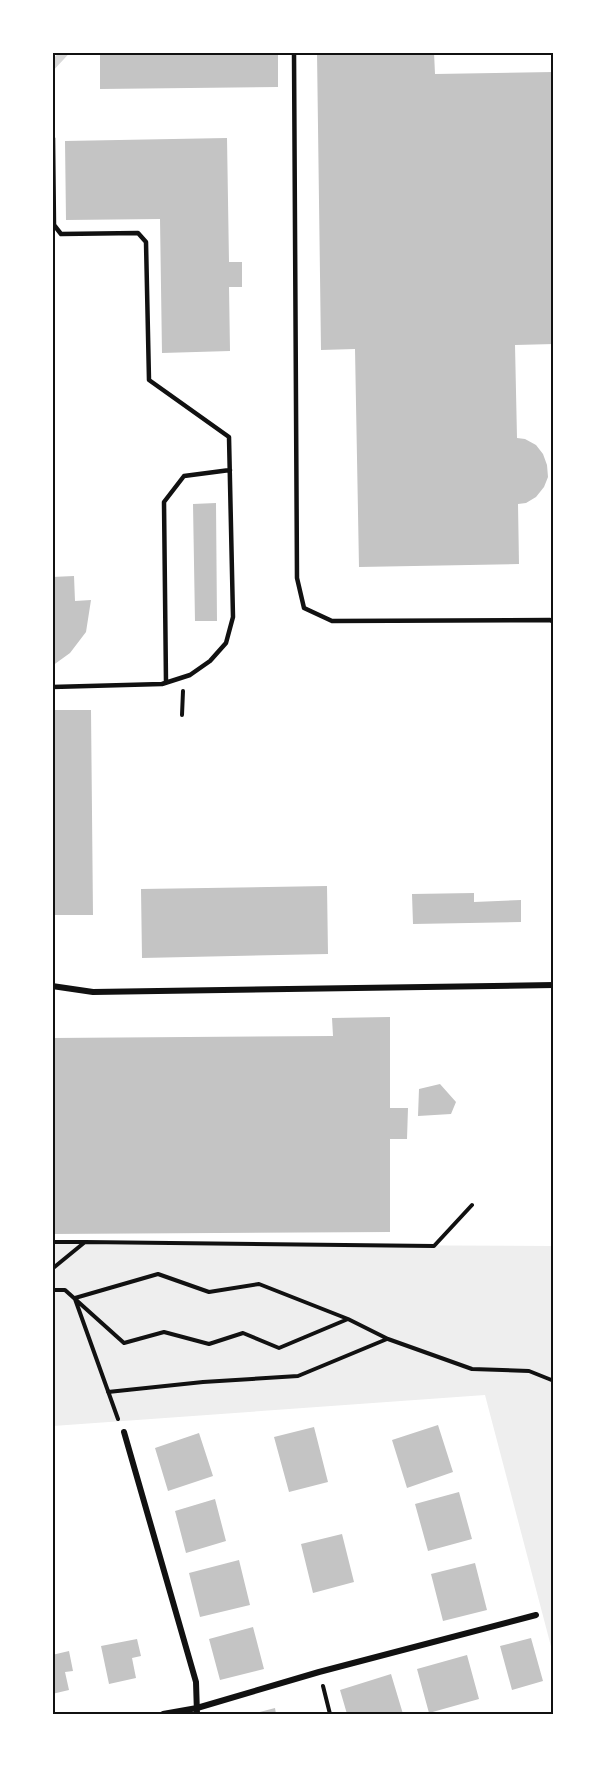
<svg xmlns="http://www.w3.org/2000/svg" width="606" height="1767" viewBox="0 0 606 1767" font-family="Quicksand,sans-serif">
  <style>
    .green { fill: #eee }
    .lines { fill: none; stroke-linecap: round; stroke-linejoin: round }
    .stream { stroke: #d9d9d9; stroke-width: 8 }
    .building { fill: #c4c4c4 }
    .path { stroke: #111; stroke-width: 4 }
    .service { stroke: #111; stroke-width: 4.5 }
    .minor { stroke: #111; stroke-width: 6 }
    .neatline { fill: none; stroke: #111; stroke-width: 2 }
  </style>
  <rect width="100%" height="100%" fill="#fff"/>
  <!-- green -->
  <path class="green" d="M53,1244l500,2v408l-68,-259 -432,31z"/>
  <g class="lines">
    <!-- stream -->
    <path class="stream" d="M52,66l13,-14"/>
  </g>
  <!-- building -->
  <path class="building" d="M100,52h178v35l-178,2z
    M317,52h117l1,22 119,-2v272l-39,1 2,93 8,1 11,6 7,9 4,11 1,12 -4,10 -8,10 -10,6 -8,1 1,60 -160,3 -4,-218 -34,1z
    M227,138l2,124h13v25h-13l1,64 -68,2 -2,-134 -94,1 -1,-79z
    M216,503l1,118h-22l-2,-117z
    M74,576l1,25 16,-1 -5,32 -16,21 -18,13v-89z
    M52,710h39l2,205h-41z
    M327,886l1,68 -186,4 -1,-69z
    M474,893v9l47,-2v22l-108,2 -1,-30z
    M390,1017v91h18l-1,31h-17v93l-338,2v-196l281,-2 -1,-18z
    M440,1084l16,18 -5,12 -33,2 1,-27z
    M438,1425l15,47 -46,16 -15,-48z
    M314,1427l14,55 -39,10 -15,-55z
    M199,1433l14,43 -45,15 -13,-43z
    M459,1492l13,47 -44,12 -13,-47z
    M215,1499l11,42 -40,12 -11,-42z
    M342,1534l12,48 -41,11 -12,-49z
    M239,1560l11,45 -50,12 -11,-44z
    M475,1563l12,47 -44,11 -12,-47z
    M253,1627l11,42 -44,11 -11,-41z
    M531,1638l12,43 -31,9 -12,-44z
    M137,1639l4,17 -9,2 4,20 -27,6 -8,-38z
    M69,1651l4,20 -8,1 4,18 -17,4v-39z
    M467,1655l12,44 -50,14 -12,-44z
    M391,1674l12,40h-56l-7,-24z
    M275,1708l1,6h-24z"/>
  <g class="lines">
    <!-- path -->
    <path class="path" d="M182,715l1,-24
      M52,1242h33l-33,27
      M85,1242l349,4 38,-41
      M52,1290h13l59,53 40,-11 45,12 34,-11 36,15 69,-29 40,20 84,30 57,2 25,10
      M75,1298l83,-24 51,18 50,-8 89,35
      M75,1299l43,120
      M108,1392l95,-10 95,-6 89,-37
      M323,1686l7,28"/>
    <!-- service -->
    <path class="service" d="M294,52l3,526 7,30 28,13 218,-1 4,2
      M166,682l-2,-180 20,-26 46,-6
      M52,687l110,-3 28,-9 20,-14 16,-18 7,-26 -4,-180 -80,-57 -3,-138 -8,-9 -77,1 -7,-9 -1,-87"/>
    <!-- minor -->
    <path class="minor" d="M52,986l41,6 461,-7
      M124,1432l72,250 1,32
      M163,1714l34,-6 122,-36 217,-57"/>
  </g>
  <!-- border -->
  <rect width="606" height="1767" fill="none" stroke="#ffffff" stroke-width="108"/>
  <rect x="54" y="54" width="498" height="1659" class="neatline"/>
</svg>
